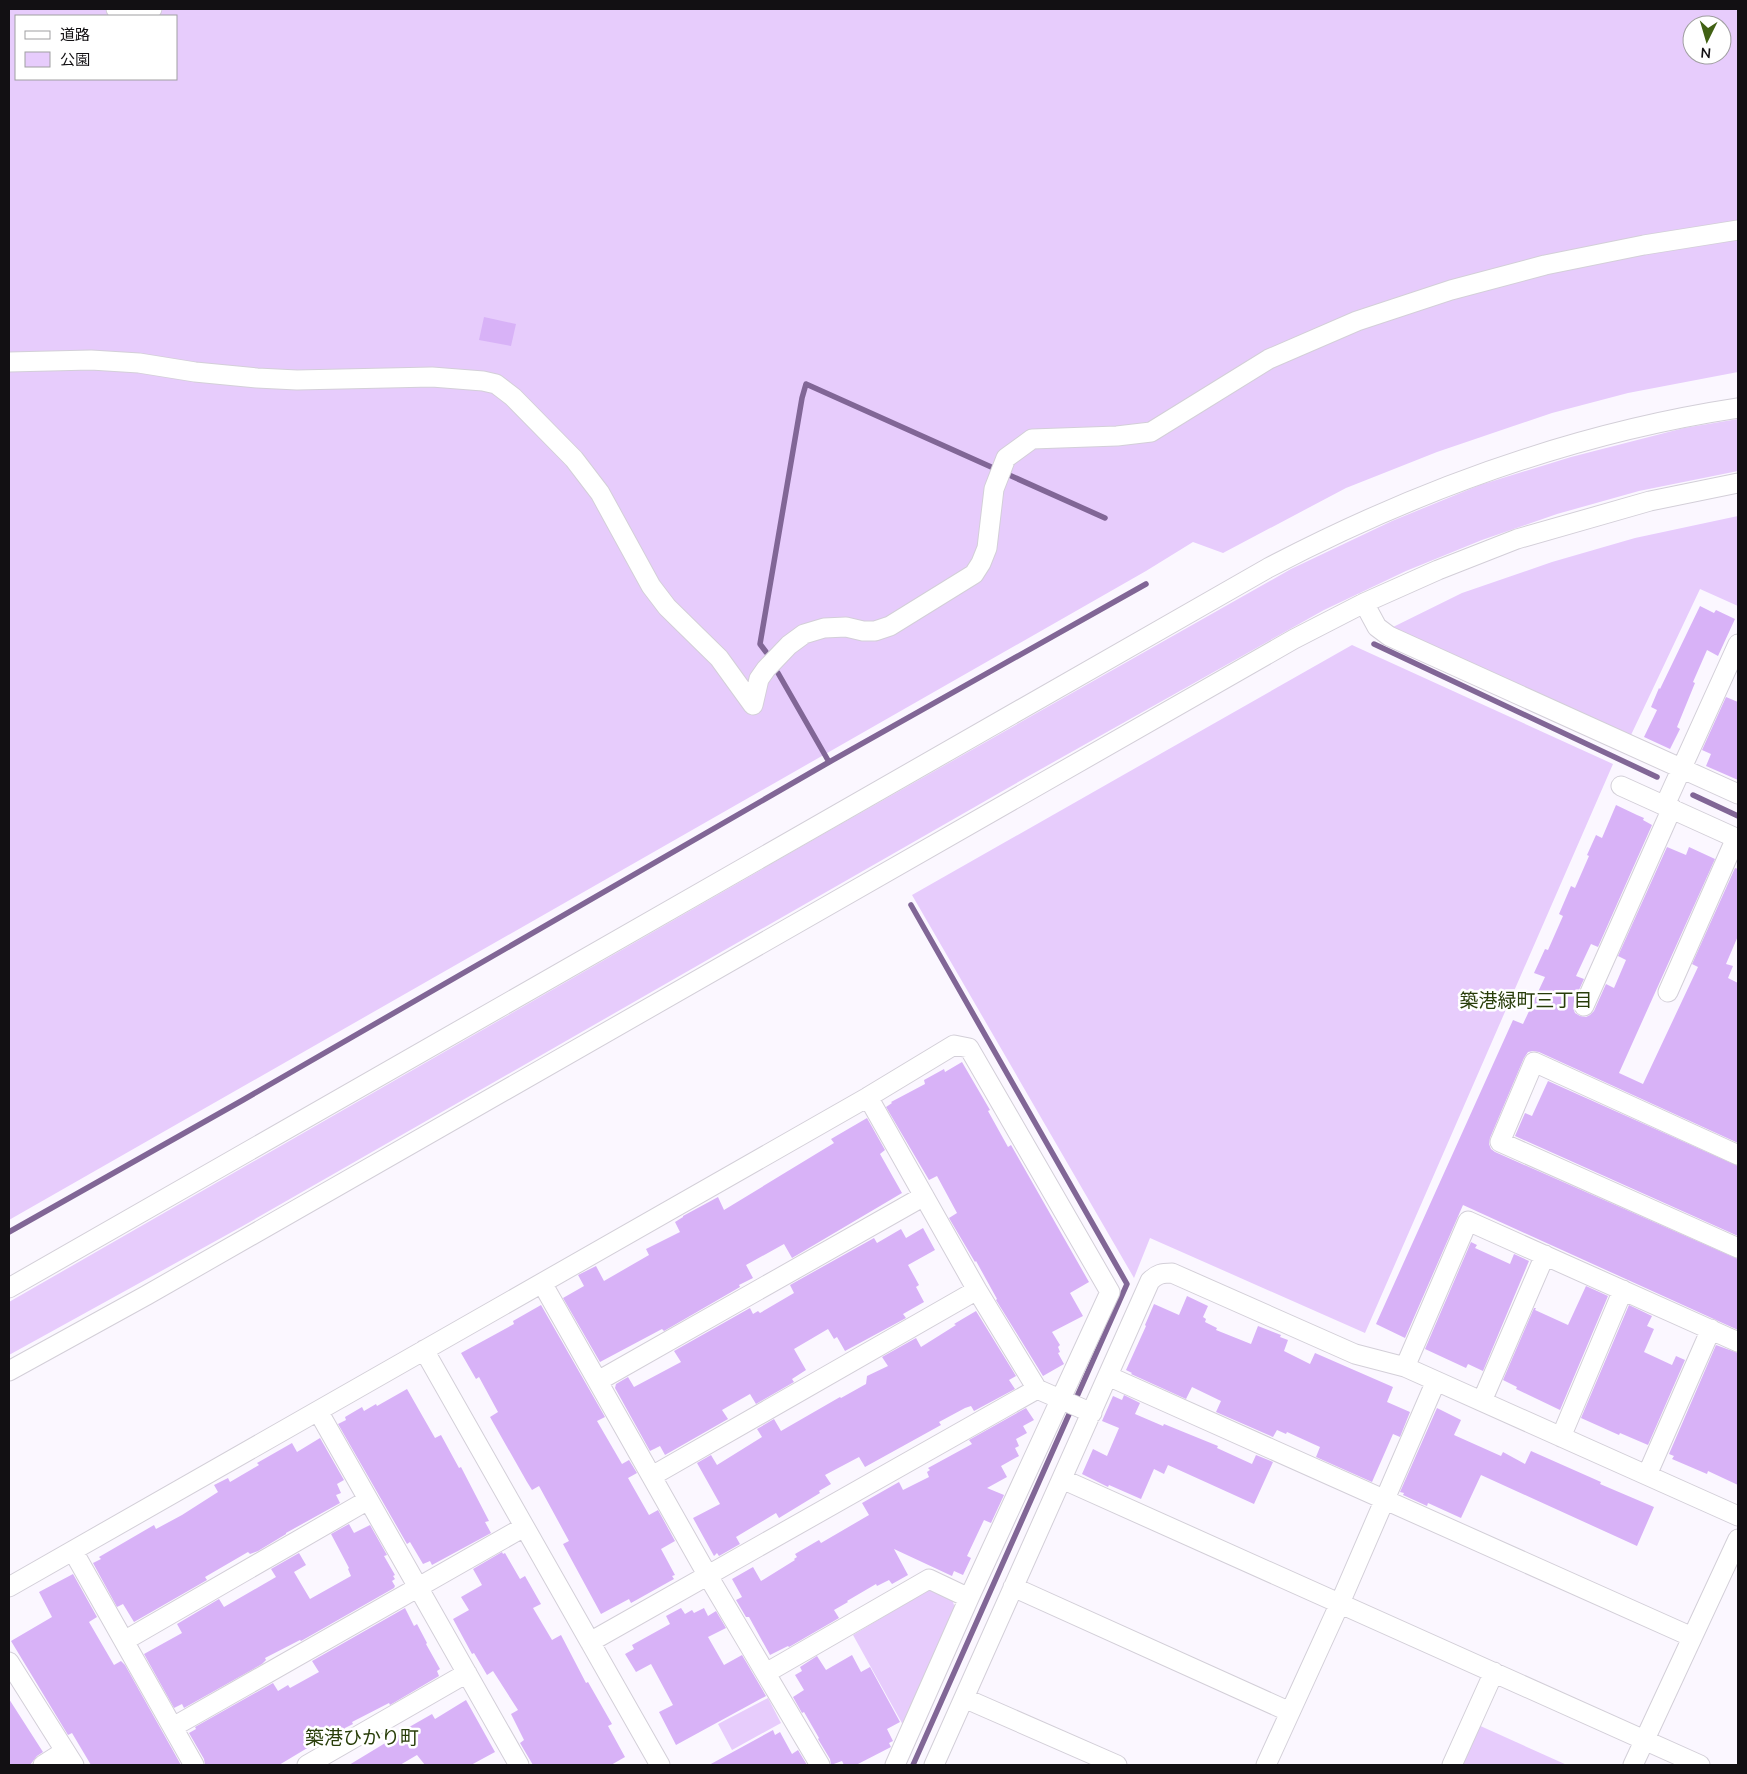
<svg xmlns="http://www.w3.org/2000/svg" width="1747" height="1774" viewBox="0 0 1747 1774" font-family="Mulish,'Noto Sans JP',sans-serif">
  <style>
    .green { fill: #e7ccfc; fill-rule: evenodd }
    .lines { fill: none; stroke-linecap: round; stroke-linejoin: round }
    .stream { stroke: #816696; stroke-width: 5.5 }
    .building { fill: #d8b2f7 }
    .minor-casing { stroke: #d3cfd8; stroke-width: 21 }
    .minor { stroke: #fff; stroke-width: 19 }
    .labels { text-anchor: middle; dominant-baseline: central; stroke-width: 5; stroke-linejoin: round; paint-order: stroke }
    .neighbourhood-label { font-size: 19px; fill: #283d09; stroke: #fff }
  </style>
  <rect width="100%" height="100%" fill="#fbf7ff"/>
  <!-- green -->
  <path class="green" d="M9,9h1729v363l-110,21 -76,20 -115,39 -91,36 -123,65 -30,-11 -47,29 -1137,649zM16,16h160v63h-160zM1692,25h30v30h-30z
    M1738,419v52l-99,20 -82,23 -75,26 -76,31 -82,39 -297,167 -786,450 -232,128v-53l818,-470 464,-263 101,-48 88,-36 91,-28 113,-29z
    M1738,516v90l-38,-17 -69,146 -242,-106 73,-36 90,-31 83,-24z
    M1352,645l261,119 -248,569 -215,-95 -16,40 -222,-383z
    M930,1589l22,10 3,9 -52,117 -50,-90z
    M768,1698l13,25 -49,27 -14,-26z
    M1476,1724l91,41h-110z"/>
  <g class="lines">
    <!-- stream -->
    <path class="stream" d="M1374,644l283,133
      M766,652l-6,-8 42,-246 4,-14 299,134
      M778,673l51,89
      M1693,795l45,21
      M911,905l216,379 -214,481
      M9,1232l234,-132 581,-335 322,-181"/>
  </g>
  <!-- building -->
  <path class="building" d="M484,317l32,7 -5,22 -32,-6z
    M1700,606l14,7 2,-3 19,9 -17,37 -11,-6 -14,32 2,1 -18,44 3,2 -10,20 -26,-12 13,-27 -6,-3 8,-19 1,1z
    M1726,697l12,5v78l-32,-14 5,-12 -9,-4z
    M1616,805l21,10 7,3 -1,2 9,5 -54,122 -7,-3 -15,32 8,3 -10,22 -1,7 2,5 5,3 6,1 4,-2 4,-4 12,-27 8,4 12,-28 -8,-4 49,-109 19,8 3,-8 26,12 -96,214 24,11 55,-117 -6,-3 43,-96 3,1v67l-12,28 7,2 -5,12 10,5v160l-199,-91 -6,-1 -5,1 -4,6 -34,80 -1,6 2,5 4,3 243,107v71l-275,-125 -58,133 -29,-14 137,-304 10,4 22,-47 -11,-4 11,-24 3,1 15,-34 -4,-2 12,-28 4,2 14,-32 -2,-1 9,-20 6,3z
    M962,1062l28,48 -2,1 20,36 3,-2 78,137 -19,11 13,23 -31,16 8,13 -2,2 2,5 -2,1 6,11 -21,12 -47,-76 1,-1 -21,-38 -1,1 -26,-44 8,-5 -20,-37 -8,4 -43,-73 6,-4 -1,-1 34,-18 -1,-4 20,-11 1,3z
    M1548,1081l190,85v70l-223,-100 10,-23 7,3z
    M867,1118l18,32 -5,4 22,39 -110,65 -8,-14 -38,21 7,13 -14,7 1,2 -76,44 -2,-2 -62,33 -37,-64 21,-12 -6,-11 18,-9 8,15 45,-26 -3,-6 34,-17 -5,-10 8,-5v-1l35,-19 6,13 110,-67 -3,-4z
    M923,1228l12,22 -27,15 11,20 -3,2 8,15 -21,12 3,4 -61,33 -8,-14 -3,2 -6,-10 -34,20 12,21 -14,9 2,3 -38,22 -6,-10 -28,16 6,9 -63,36 -5,-9 -10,5 -35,-63 1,-4 12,-7 6,10 47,-25 -7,-11 76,-43 3,6 5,-3 2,2 34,-20 -4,-8 84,-47 3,5 24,-14 5,9z
    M1471,1242l6,3 -2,3 35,16 4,-10 15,7 -46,110 -15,-7 -2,4 -41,-19z
    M1586,1286l22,10 -48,114 -44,-21 1,-2 -14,-7 31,-72h2l-1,2 33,15z
    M1187,1296l21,10 -5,11 3,2 -1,3 12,6 -1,2 35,14 7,-18 23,9 -1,2 8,3 -4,11 26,13 5,-11 78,34 -6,15 23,10 -10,25 -7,-3 -21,48 -56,-25 4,-10 -33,-15 -1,2 -9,-4 -4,7 -57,-25 5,-11 -29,-14 -6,12 -55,-25 1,-1 -6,-3 20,-44 -1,-1 9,-21 25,11z
    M541,1305l64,112 -8,4 25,43 7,-4 8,13 -9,5 21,37 9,-5 17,31 -14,8 14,26 -3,1 2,3 -43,24 -2,-4 -28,15 -38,-70 6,-3 -30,-55 -7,4 -5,-8 -37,-65 8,-5 -19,-35 -3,2 -15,-26 53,-29 -1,-3z
    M1629,1305l23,11 -5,10 7,3 -10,23 28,13 4,-9 9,4 -37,85 -28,-12 -1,2 -38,-17z
    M976,1311l40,65 -7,4 6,9 -41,22 -3,-5 -6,2 -26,14 2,3 -76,42 -6,-10 -34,18 6,9 -12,7 1,2 -41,25 -3,-5 -40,24 4,7 -21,12 -2,-3 -3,3 -21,-38 27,-14 -23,-41 14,-8 6,10 45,-28 -5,-8 17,-10 7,12 59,-34 1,1 25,-14 1,-8 21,-10 -6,-9 34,-19 5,9 35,-22 -2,-1z
    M1716,1345l22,8v132l-30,-14 -1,3 -35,-15 2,-3 -5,-2z
    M407,1389l28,49 6,-3 18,33 2,-1 28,54 -4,1 6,11 -59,32 -2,-4 -7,3 -13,-22 -3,2 -69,-120 8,-4 -1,-3 17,-10 2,4 12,-7 1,2z
    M1124,1395l16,8 -5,11 28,12 1,-2 54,22 -1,2 35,16 4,-9 17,7 -19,42 -86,-39 -4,9 -10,-5 -13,30 -32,-14 -1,2 -26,-13 11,-25 14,7 12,-28 -17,-7 11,-25 9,4z
    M1026,1408l8,12 -11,6 4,7 -11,6 3,7 -4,2 4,8 -18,10 6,11 -20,11 17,7 -13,28 -7,-3 -17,36 4,2 -8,17 -9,-4 -2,5 -58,-27 14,26 -16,9 -3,-4 -12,6 -1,-2 -29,17 1,1 -14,8 5,8 -50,29 -1,-1 -18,9 -21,-38h-3l-10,-17 6,-3 -10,-18 21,-12 8,14 34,-21 -1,-1 3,-2 -2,-3 24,-14 2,3 48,-28 -7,-12 37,-21 4,8 26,-13 -2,-5 3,-2 -2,-2 44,-24 -3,-4z
    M1437,1408l24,12 -7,15 47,21 2,-4 22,12 6,-13 70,31 -1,2 54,23 -17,39 -156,-71 -20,43 -33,-15 -1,3 -24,-11 1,-2 -4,-1z
    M320,1438l24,42 -7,4 4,9 -5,2 4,8 -54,30v1l-28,17 -8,3 -2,-2 -43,25 2,3 -73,42 -11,-18 -6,3 -24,-44 8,-4 -2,-2 55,-32 2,4 26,-14 36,-23 -4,-7 14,-7 2,4 29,-17 -2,-2 35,-20 5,9z
    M349,1524l5,9 16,-8 17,30 -3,1 11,19 -2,1 2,3 -3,2 3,5 -1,2 -93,53 -1,-1 -35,18 1,2 -4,4 -78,44 -2,-4 -8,4 -30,-54 38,-21 -5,-9 42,-25 5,8 52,-30 -5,-8 28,-16 7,12 -12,7 16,27 41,-23 -3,-7 1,-1 -18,-34z
    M502,1552l1,2 2,-1 15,26 5,-3 16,28 -8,4 19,32 9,-5 25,48 2,-1 24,42 -4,2 17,31 -14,8h-78l-13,-22 4,-3 -13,-26 7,-4 -25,-39 -6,4 -13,-22 -2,1 -19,-35 16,-9 -8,-13 21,-12 -9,-16z
    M73,1574l24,43 -8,5 25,43 7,-4 4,4 56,100h-90l-19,-32 -4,2 -57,-94 41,-24 -13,-25z
    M405,1608l9,18 3,-2 10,19 -1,1 14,25 -3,2 2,5 -49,29 -1,-2 -37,19 1,2 -8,4v2l-30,17 -1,-3 -35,21h-74l-1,-6 -15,-26 7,-4 -1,-2 78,-44 5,8 10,-6 2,3 29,-16 -7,-11z
    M681,1608l4,6 7,-4 2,3 10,-5 4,8 8,-5 10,17 -18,9 16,28 18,-10 24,41 -90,49 -17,-33 14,-7 -22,-41 -15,8 -11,-18 9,-5 -2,-4 38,-21 -4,-8z
    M852,1655l9,17 9,-5 30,55 -13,7 6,12 -4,2 2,4 -35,18h-12l-2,-4 -11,4 -1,-6 -12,-20 1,-1 -15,-26 -2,1 -9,-16 11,-7 -9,-15 7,-4 -2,-4 17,-11 9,14z
    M9,1699l34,53 -6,4 -7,9h-21z
    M466,1700l29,52 -24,13h-46l-8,-10 -17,10h-51l56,-34 -1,-1 28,-16 3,5z
    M773,1730l2,5 5,-3 12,22 6,-4 9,15h-98z"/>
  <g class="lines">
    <!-- minor casing -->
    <g class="minor-casing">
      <path id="minor" d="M116,9l12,1 24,-1
        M9,362l82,-2 48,3 56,9 62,6 40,2 135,-3 51,4 13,3 17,13 61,62 26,34 51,93 16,21 52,51 34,47 6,-26 7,-10 23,-24 15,-11 20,-6 22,-1 17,4h12l15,-5 84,-52 7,-11 6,-15 7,-59 12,-31 26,-19 85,-3 34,-4 118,-73 88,-38 94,-31 94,-25 99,-20 94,-15
        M1364,603l13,24 12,9 349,158
        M1621,786l117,53
        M1665,805l73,-161
        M1668,992l68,-154
        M1584,1006l88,-198
        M868,1097l109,193 60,99
        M1738,1155l-204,-93 -34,80 238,106
        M542,1283l166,293 112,189
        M9,1288l1259,-720c147,-77 306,-135 470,-160
        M424,1350l236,415
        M1405,1367l63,-146 270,121
        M9,1371l138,-76 1147,-656 70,-36 74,-33 79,-31 133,-38 88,-18
        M1108,1376l584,261
        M598,1381l326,-185
        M1482,1401l63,-146
        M318,1411l201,354
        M1561,1437l62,-147
        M1647,1475l64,-146
        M652,1476l325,-186
        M1062,1479l638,286
        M73,1551l121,214
        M9,1587l859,-490 86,-52 15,3 141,244 -141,306 -74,167
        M1013,1587l277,125
        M124,1641l244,-141
        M590,1642l447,-253 55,24
        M9,1662l65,103
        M766,1673l163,-94 40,19
        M964,1698l153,67
        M173,1727l351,-200
        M43,1765l22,-14
        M307,1765l160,-92
        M934,1765l216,-484c7,-7 12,-8 22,-8l183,81 50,13 333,149
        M1266,1765l74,-162 96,-222
        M1452,1765l42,-93
        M1633,1765l105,-226"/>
    </g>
    <!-- minor -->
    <use href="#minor" class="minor"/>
  </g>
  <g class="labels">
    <!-- neighbourhood labels -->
    <g class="neighbourhood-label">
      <text x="1526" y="1000">築港緑町三丁目</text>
      <text x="362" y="1737">築港ひかり町</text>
    </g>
  </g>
  <!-- border -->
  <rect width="1747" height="1774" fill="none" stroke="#121013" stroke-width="20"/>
  <!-- legend -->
  <rect x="15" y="15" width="162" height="65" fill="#ffffff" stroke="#a09fa1"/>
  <rect x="25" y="31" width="25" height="8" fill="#ffffff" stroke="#a09fa1"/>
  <text x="60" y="40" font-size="15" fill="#121013">道路</text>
  <rect x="25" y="52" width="25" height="15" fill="#e7ccfc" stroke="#a09fa1"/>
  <text x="60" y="65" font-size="15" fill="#121013">公園</text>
  <!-- north arrow -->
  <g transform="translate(1707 40) rotate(185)"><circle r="24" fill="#ffffff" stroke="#a09fa1"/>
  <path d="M0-4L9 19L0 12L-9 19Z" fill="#416114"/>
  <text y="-8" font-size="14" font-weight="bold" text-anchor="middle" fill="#121013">N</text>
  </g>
</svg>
